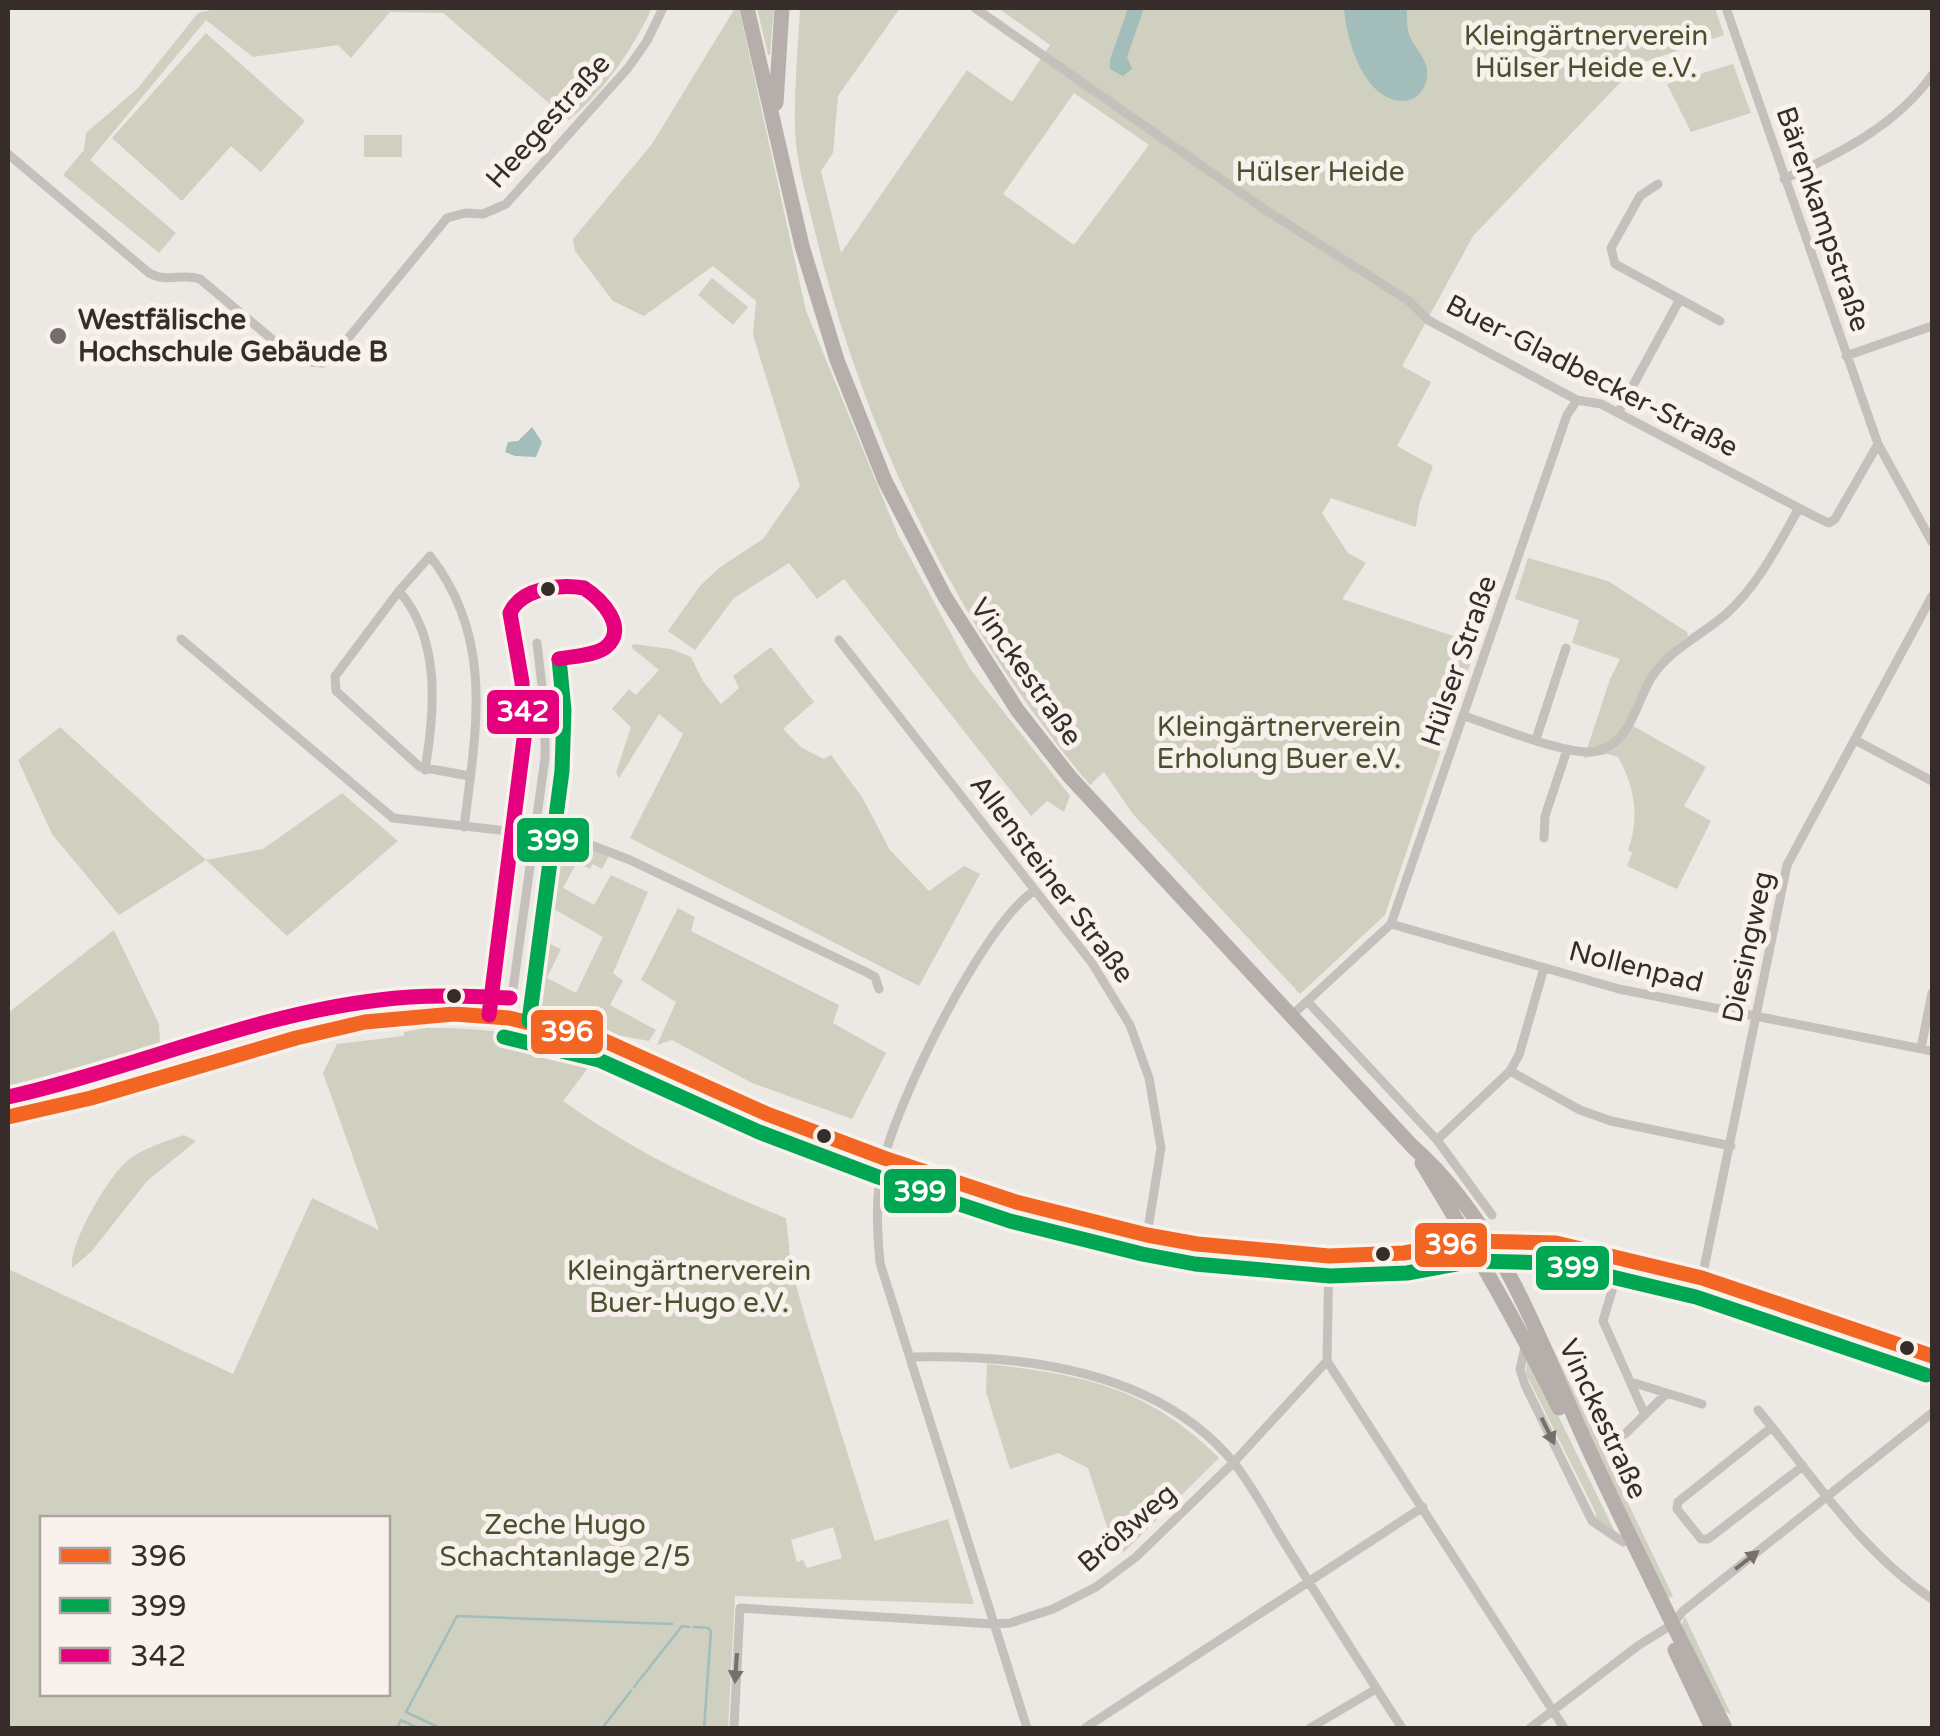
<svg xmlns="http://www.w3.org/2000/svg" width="1940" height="1736" viewBox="0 0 1940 1736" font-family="'Varela Round',sans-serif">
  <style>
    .green { fill: #cfd0bf; fill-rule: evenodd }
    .water { fill: #a2bdba }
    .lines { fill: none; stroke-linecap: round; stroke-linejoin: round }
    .stream { stroke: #a2bdba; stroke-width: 2.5 }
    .street { stroke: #c6c0bc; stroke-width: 9 }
    .secondary { stroke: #b6b0ad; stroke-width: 14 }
    .primary { stroke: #b5aeab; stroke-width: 15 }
    .bus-1-casing { stroke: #f8f1ec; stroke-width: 22 }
    .bus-2-casing { stroke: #f8f1ec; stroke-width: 22 }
    .bus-3-casing { stroke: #f8f1ec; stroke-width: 22 }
    .bus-1 { stroke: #f26522; stroke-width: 15 }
    .bus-2 { stroke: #00a651; stroke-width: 15 }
    .bus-3 { stroke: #e5007d; stroke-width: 15 }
    .oneway { fill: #776f6c }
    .poi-dot { fill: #766e6c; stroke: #f8f1ec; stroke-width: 4 }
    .bus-dot { fill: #362d2b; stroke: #f8f1ec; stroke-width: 4 }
    .labels { text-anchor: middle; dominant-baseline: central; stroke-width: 10; stroke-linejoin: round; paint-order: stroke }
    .park-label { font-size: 28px; fill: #495131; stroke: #f8f1ec }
    .street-label { font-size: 28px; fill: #362d2b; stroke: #f8f1ec }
    .poi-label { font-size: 28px; font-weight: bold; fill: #362d2b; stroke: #f8f1ec; text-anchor: start }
    .line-badge { stroke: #f8f1ec; stroke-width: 4 }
    .badge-label { font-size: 28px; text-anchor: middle; font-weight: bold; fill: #fff }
  </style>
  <rect width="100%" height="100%" fill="#ece8e4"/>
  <!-- green -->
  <path class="green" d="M220,8h432c-20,42 -47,82 -83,112l-126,-107 -53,-1 -39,46 -13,-13 -85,12 -47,-37 -116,140 86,73 -17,20 -96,-78 21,-25 2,-17 51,-44 61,-76z
    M735,8h4l67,303 92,224 72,134 100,127 -6,16 -17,-11 -16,15 -187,-237 -27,20 -28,-36 -55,35 -39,52 -27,-19 32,-45 19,-18 44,-29 37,-53 -47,-151 3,-34 -43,-35 -69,50 -31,-15 -38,-50 -2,-12 79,-95z
    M757,8h17l-4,47h-2z
    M800,8h100l-62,88 -5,57 -12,18 20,82 126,-183 45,32 38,-57 -52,-37h717l9,27 -86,29 -165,172 -71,130 29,16 -34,64 36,20 -14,39 -3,22 -85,-29 -9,15 26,40 18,10 -24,36 135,45 -92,271 -85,79 -167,-180 -29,-42 -14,13c-130,-153 -225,-350 -273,-545 -8,-36 -21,-74 -22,-111 -1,-40 3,-81 5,-121zM1074,93l75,52 -75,100 -71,-51z
    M206,33l99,88 -44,51 -30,-26 -49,55 -70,-63z
    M1733,64l18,49 -60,19 -24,-48z
    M364,135h38v22h-38z
    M712,278l36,29 -15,18 -35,-30z
    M1528,558l80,23 79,51 1,4c-38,29 -43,45 -62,86l80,45 -22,39 27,15 -34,68 -50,-23 5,-13 -4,-3c12,-32 7,-63 -10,-93l-11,-3 -23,4 26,-79 10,-20 -48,-16 7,-23 -64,-21z
    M633,644l38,5 20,8 12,24 18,23 18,-16 -6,-12 38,-29 43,55 -31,27 19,19 22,11 7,-4 31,42 28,53 39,41 35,-25 16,8 -61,112 -289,-148 53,-104 -24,-20 -40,64 -3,-5 15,-46 -19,-18 17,-20 7,6 23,-25 -27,-22z
    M60,727l146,133 57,-11 79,-56 56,48 -111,95 -81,-76 -87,55 -67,-81 -34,-74z
    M544,839l65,16 -7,14 -9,-5 -3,5 -13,-7 -14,26 31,17 17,-30 37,17 -35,81 10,8 -13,24 46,25 -7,11 -31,-6 -88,-28 6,-69 25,11 -14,29 29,15 27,-56 -67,-38z
    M678,908l17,9 -4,14 148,74 -6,18 53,30 -34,66 -100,-36 -80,-43 -15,5 19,-43 -35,-22z
    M114,930l45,94 2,41 -153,39v-91z
    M426,1028c58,-1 117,7 172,27l-35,46c70,50 143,85 223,117l5,48 15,55 69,220 73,-22 26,85 -239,-8 -7,132h-720v-459l225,105 79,-176 67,32 -56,-157 14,-29 67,-8v-4zM42,1518h346v176h-346zM833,1527l9,31 -35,10 -4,-8 -6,2 -6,-22z
    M184,1135l12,6 -49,40 -56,71 -19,16c-3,-24 35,-89 54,-106 16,-14 38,-20 58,-27z
    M1522,1282l4,11 147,303 -7,3 -89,-183 -57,-133z
    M1527,1352l89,182 -21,-16 1,-5 -70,-139z
    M987,1364c97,11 161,23 232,94l-95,94 -13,-13 -23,-71 -30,-15 -48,16 -24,-77z
    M1685,1617l46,97 -8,-3 -42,-85z"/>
  <!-- water -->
  <path class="water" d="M1128,8h16l-17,49 5,12 -9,7 -13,-7v-9z
    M1344,8h63c0,10 -1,21 4,31 8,15 20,24 15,43 -3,10 -11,19 -23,19 -39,0 -57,-62 -59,-93z
    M532,427l10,15 -6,15 -21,-1 -10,-4 3,-10 10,-1z"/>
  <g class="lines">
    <!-- stream -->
    <path class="stream" d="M694,1627l14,1 3,3 -7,97
      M634,1687l48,-61 7,1
      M603,1727l28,-36
      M397,1728l4,-8 17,8
      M440,1728l-34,-16 51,-96 215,8"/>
    <!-- street -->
    <path class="street" d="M975,8l289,201 145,92 19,19 149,80 24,4 215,113 13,6 6,-4 43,-75
      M1726,8l152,436 54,98
      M8,154l141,119c18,10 33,0 51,6l98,82 25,2 13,-10 111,-135 18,-5 18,1 23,-10 122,-136 19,-27 16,-33
      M1784,179c55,-25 113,-54 148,-104
      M1658,184l-18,12 -29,52 4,16 105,57
      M1846,356l86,-30
      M1618,413l62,-114
      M399,591c42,48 36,119 26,179
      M181,639l212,179 141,16 57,11 39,15 236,112 9,5 4,12
      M839,640l253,323 38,62 19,53 12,70 -14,87
      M1464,716c29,9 107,42 133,35 33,-8 38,-45 53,-71 18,-30 49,-43 75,-65 33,-29 53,-70 74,-107
      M1536,739l30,-91
      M1855,740l77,41
      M464,827c12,-96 31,-188 -34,-271l-31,35 -60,80 -4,5 1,15 84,76 50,9
      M1544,838l1,-22 22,-66
      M1391,924l228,65 313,62
      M1308,1002l129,138 55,75
      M1291,1016l100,-92 176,-509 10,-15
      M509,1018l36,-260v-46l-8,-69
      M1921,1048l11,-55
      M1510,1071l70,39 31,11 120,25
      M1437,1140l73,-69 9,-16 25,-87
      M1472,1241c27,0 58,-2 84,3 129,22 252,72 376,112
      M1498,1256l75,-5
      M1622,1257l-19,64 42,94
      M1702,1278l85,-413 145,-269
      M1526,1343l-6,26 5,16 67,136 31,21
      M910,1357c112,-3 248,13 324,106 20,25 36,57 53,84 38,61 76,121 115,181
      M1327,1361l237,367
      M1631,1382l71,22
      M1758,1410c55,66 102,141 174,189
      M1772,1427l-94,75 -1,7 24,30h7l95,-73
      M1625,1434l42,-41
      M734,1728l6,-120 253,16 17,-1 43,-14 43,-22 40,-30 98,-95 93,-101 2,-105
      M1027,1728l-147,-465c-3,-34 -5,-66 3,-100 14,-62 100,-239 152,-273
      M1085,1728l338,-221
      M1310,1728l66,-39
      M1530,1728l109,-83 34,-21 10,-13 249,-198"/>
    <!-- secondary -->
    <path class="secondary" d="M8,1117c166,-31 327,-119 500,-99 101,11 185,68 279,104 132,50 269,103 410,122 43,6 87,10 130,12 25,1 51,-4 76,-3 26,2 51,4 77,3
      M1410,1252l62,-11"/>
    <!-- primary -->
    <path class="primary" d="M747,8l55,238 35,114 48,121 60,116 73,114 52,66 342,369c91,80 129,201 179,308 43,92 88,184 134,274
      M776,103l6,-95
      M1422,1163c49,80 96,160 137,245
      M1675,1650l37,78"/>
    <!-- bus-1 casing -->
    <g class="bus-1-casing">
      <path id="bus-1" d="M8,1117l83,-19 205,-60 69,-16 89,-8 55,4 96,23 162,73 117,44 132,44 131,33 50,9 132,12 75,-3 68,-12 84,2 146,35 230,78"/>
    </g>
    <!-- bus-2 casing -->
    <g class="bus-2-casing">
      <path id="bus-2" d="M529,1021l33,-250 2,-61 -5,-51
        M504,1037l95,23 160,72 119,45 132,44 132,33 53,10 135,12 77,-3 66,-12 80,2 143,34 230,78"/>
    </g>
    <!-- bus-3 casing -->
    <g class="bus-3-casing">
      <path id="bus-3" d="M489,1015l35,-276 -2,-57 -12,-69c11,-25 50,-29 74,-25 17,11 45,40 22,59 -11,9 -34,9 -47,12
        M8,1097c124,-28 244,-82 371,-97 44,-6 88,-4 131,-2"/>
    </g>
    <!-- bus-1 -->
    <use href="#bus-1" class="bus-1"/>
    <!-- bus-2 -->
    <use href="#bus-2" class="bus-2"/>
    <!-- bus-3 -->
    <use href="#bus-3" class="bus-3"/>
  </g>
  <!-- one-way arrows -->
  <defs><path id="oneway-solid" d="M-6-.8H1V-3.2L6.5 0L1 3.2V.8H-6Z" transform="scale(2.5)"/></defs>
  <g class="oneway">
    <use href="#oneway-solid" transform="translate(1548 1431) rotate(64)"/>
    <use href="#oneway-solid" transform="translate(1747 1560) rotate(-38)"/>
    <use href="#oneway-solid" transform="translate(736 1668) rotate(94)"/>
  </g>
  <!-- markers -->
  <circle class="poi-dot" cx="58" cy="336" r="10"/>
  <g class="bus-dot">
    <circle cx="548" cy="589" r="9"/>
    <circle cx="454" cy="996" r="9"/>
    <circle cx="824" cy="1136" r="9"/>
    <circle cx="1383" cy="1254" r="9"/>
    <circle cx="1907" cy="1348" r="9"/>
  </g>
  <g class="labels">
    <!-- park labels -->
    <g class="park-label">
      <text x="1586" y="36">Kleingärtnerverein<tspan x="1586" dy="32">Hülser Heide e.V.</tspan></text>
      <text x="1320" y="172">Hülser Heide</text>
      <text x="1279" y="727">Kleingärtnerverein<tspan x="1279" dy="32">Erholung Buer e.V.</tspan></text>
      <text x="689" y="1271">Kleingärtnerverein<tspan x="689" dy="32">Buer-Hugo e.V.</tspan></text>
      <text x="565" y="1525">Zeche Hugo<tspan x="565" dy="32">Schachtanlage 2/5</tspan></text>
    </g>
    <!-- street labels -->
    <g class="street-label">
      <text transform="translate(548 121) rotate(-48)">Heegestraße</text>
      <text transform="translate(1823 219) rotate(71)">Bärenkampstraße</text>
      <text transform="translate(1592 376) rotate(27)">Buer-Gladbecker-Straße</text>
      <text transform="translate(1459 661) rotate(-71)">Hülser Straße</text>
      <text transform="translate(1026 672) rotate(55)">Vinckestraße</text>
      <text transform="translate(1052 879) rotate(53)">Allensteiner Straße</text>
      <text transform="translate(1748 947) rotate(-78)">Diesingweg</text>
      <text transform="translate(1636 967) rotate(14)">Nollenpad</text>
      <text transform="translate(1603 1419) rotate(65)">Vinckestraße</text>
      <text transform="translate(1127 1528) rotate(-41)">Brößweg</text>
    </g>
    <!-- poi labels -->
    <g class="poi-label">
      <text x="78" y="320">Westfälische<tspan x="78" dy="32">Hochschule Gebäude B</tspan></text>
    </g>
  </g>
  <g class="line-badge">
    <rect x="485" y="688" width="76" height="48" rx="10" fill="#e5007d"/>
    <rect x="515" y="816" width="76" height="48" rx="10" fill="#00a651"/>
    <rect x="529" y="1008" width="76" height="48" rx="10" fill="#f26522"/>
    <rect x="882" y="1167" width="76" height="48" rx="10" fill="#00a651"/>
    <rect x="1413" y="1221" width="76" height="48" rx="10" fill="#f26522"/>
    <rect x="1534" y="1244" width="77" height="48" rx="10" fill="#00a651"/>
  </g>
  <g class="badge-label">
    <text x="523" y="721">342</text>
    <text x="553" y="850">399</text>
    <text x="567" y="1041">396</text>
    <text x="920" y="1201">399</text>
    <text x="1451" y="1254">396</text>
    <text x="1573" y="1277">399</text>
  </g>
  <!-- border -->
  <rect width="1940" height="1736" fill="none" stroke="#362d2b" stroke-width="20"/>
  <!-- legend -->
  <rect x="40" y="1516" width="350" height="180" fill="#f8f1ec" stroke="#aaa39f" stroke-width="2.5"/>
  <rect x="60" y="1548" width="50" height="15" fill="#f26522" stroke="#aaa39f" stroke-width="2.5"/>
  <text x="130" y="1566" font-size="30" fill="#362d2b">396</text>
  <rect x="60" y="1598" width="50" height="15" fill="#00a651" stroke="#aaa39f" stroke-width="2.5"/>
  <text x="130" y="1616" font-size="30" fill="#362d2b">399</text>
  <rect x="60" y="1648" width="50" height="15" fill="#e5007d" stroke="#aaa39f" stroke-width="2.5"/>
  <text x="130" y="1666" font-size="30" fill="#362d2b">342</text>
</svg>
